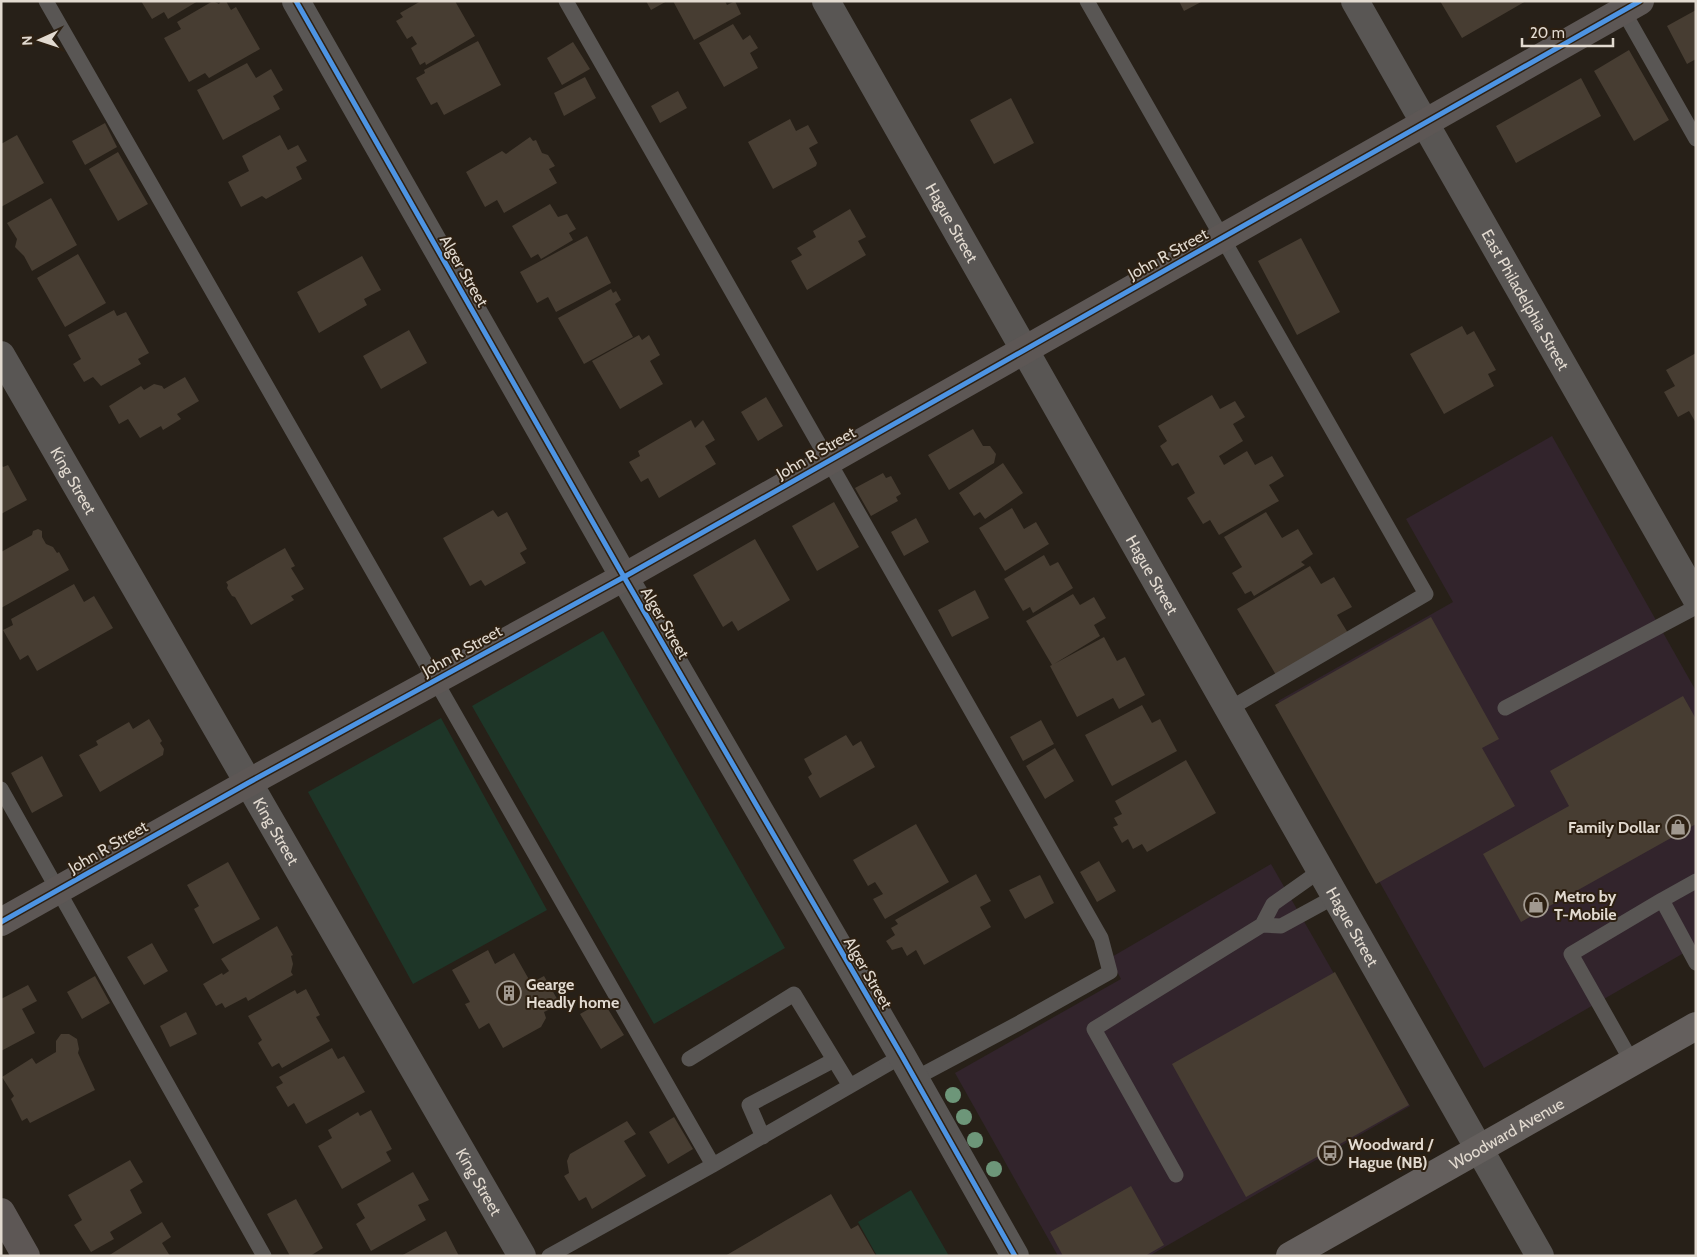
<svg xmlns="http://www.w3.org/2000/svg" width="1697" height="1257" viewBox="0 0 1697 1257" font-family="Cabin,sans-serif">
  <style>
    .commercial { fill: #32242c }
    .green { fill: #1e3628 }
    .building { fill: #473d32 }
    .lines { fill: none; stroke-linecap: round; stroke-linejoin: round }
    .lane { stroke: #595654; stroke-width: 15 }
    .street { stroke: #595654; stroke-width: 28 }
    .secondary { stroke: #5d5755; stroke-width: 28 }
    .primary { stroke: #645f5d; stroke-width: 28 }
    .cycleway-casing { stroke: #2d2012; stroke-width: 8 }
    .cycleway { stroke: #4d94e3; stroke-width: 5 }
    .tree { fill: #6d9679 }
    .labels { text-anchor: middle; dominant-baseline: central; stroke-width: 4; stroke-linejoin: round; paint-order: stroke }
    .street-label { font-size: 16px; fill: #e2dad0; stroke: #2d2012 }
    .poi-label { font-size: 16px; font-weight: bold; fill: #e2dad0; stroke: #2d2012; text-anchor: start }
  </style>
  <rect width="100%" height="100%" fill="#272018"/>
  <!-- commercial -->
  <path class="commercial" d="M1552,436l144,255v255l-212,122 -206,-367 175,-99 -47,-83z
    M1271,864l139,242 -261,150h-91l-103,-183 166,-94 -11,-21z"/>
  <!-- green -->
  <path class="green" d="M603,631l182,317 -131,76 -182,-318z
    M441,718l106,192 -134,74 -105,-192z
    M911,1190l38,66h-72l-19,-34z"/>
  <!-- building -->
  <path class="building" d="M141,1h57l-30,18 -4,-7 -12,7z
    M213,1l6,3 2,-3h5l5,9 5,-3 24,42 -51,29 -4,-5 -16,9 -25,-44 17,-9 -4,-7z
    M421,1h34l20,35 -49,29 -1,-3 -5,3 -9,-17 6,-4 -5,-8 -5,3 -11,-18 7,-4 -3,-4z
    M646,1h21l-16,9z
    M673,1h52l2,4 8,-4 6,13 -47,26z
    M1179,1h24l-19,10z
    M1440,1h86l-64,37z
    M1696,10v49l-9,5 -20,-38z
    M733,24l10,16 7,-5 8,13 -8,5 8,15 -34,19 -25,-44z
    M478,41l23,44 -57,30 -7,-13 -6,3 -15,-27 9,-5 -1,-3z
    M573,42l17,27 -28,16 -15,-27z
    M1629,50l40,70 -35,21 -40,-70z
    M247,63l9,15 15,-9 12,21 -10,6 7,13 -57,31 -26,-50z
    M585,77l11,21 -32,18 -10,-23z
    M1581,78l20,38 -85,47 -20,-37z
    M678,91l9,17 -27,15 -9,-17z
    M1011,98l23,45 -40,21 -24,-44z
    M790,119l6,12 12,-6 10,18 -9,5 8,15 -1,3 -43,23 -25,-47z
    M105,123l12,24 -32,18 -13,-24z
    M17,135l27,48 -43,24v-63z
    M280,135l8,15 10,-5 9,16 -11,6 6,12 -36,20 -4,-3 -21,11 -13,-25 21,-11 -7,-15z
    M530,137l3,4 3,-1 6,13 6,2 7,11 -6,3 8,14 -53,30 -7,-13 -12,7 -19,-35 36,-21 4,3z
    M118,152l30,52 -30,17 -29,-52z
    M51,198l26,47 -45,26 -8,-15 -9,-9 2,-8 -10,-16z
    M550,204l8,13 9,-3 9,15 -7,4 4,7 -32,19 -3,-5 -7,4 -19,-32z
    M850,209l16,28 -8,4 8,14 -59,35 -16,-29 11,-6 -5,-7 19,-11 -3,-6z
    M587,236l24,47 -55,29 -8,-15 -11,6 -17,-31z
    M1301,238l39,74 -43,23 -39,-74z
    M78,254l28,49 -41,24 -28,-49z
    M362,256l19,34 -17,9 3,6 -48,28 -22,-41z
    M611,289l2,4 3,-2 5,9 -6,4 18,33 -49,27 -26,-46z
    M114,310l3,6 9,-4 23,41 -11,6 3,5 -40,22 -8,-9 -9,5 -11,-18 8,-5 -13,-24z
    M1462,326l5,9 7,-4 22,39 -8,4 6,12 -50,28 -34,-60z
    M409,330l18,33 -46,26 -18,-33z
    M639,335l3,5 7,-5 11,20 -10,6 13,23 -43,25 -28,-48z
    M1696,353v70l-7,-12 -11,6 -14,-25 11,-6 -9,-16z
    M185,377l14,24 -22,13 4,5 -18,11 -2,-4 -21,12 -12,-19 -9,5 -10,-18 32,-20 3,4 10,-6 8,2 2,3z
    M1212,395l8,14 15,-8 10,16 -12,7 10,17 -24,15 5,9 23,-14 8,14 17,-9 12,20 -15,9 10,16 -60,34 -9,-15 -7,4 -16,-26 8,-5 -17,-30 -6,3 -12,-20 7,-5 -9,-15z
    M766,397l17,29 -25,15 -17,-29z
    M691,420l4,8 8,-8 12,20 -10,6 11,18 -57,34 -11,-20 -7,4 -12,-20 11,-6 -2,-5z
    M973,429l10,17h7l6,8 -2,9 -45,27 -21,-35z
    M1003,463l20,30 -38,26 -5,-7 -6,4 -15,-23z
    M1,465l2,2 5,-2 19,35 -26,14z
    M883,473l3,5 5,-2 10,18 -5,3 2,4 -27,15 -16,-28z
    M834,502l25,45 -42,24 -25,-45z
    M1012,508l12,21 12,-7 13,22 -44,27 -26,-43z
    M493,510l5,7 9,-5 20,37 -7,4 6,10 -41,23 -4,-6 -11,6 -27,-48z
    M1266,512l16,26 16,-9 15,25 -12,8 4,3 -51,31 -3,-5 -6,3 -13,-21 10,-6 -18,-30z
    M916,518l13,24 -25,14 -13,-24z
    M38,529l4,2v6l4,7 7,3 4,6 2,-1 10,18 -68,38v-56l31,-17 1,-4z
    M755,539l35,61 -52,31 -6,-10 -9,6 -30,-52z
    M285,548l10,18 -4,2 13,21 -13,7 3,4 -43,25 -16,-28 -3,-1 -5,-8 1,-3 -2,-3z
    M1044,555l6,11 8,-4 15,26 -40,25 -3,-6 -7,4 -19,-32z
    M1310,566l11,18 13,-7 18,30 -15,8 11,18 -72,42 -39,-66z
    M74,584l10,18 10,-6 19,32 -76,43 -9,-16 -8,5 -17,-30 10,-5 -2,-6z
    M975,590l14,28 -37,19 -14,-27z
    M1073,594l7,11 14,-8 12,21 -12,7 6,11 -46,28 50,-27 13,24 8,-4 20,38 -26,14 -6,-11 -36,19 -27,-51 2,-1 -26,-44z
    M1431,617l68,122 -17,9 33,58 -139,78 -101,-179z
    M1683,696l13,23v105l-175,98 -38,-68 86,-48 -19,-35z
    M1142,705l10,18 8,-4 17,32 -65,35 -27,-51z
    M149,719l13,22 -2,2 4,6 -1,6 -63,37 -21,-37 19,-10 -2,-4 33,-19 4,7z
    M1041,720l13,24 -31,17 -13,-24z
    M846,735l7,11 8,-5 14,26 -55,31 -12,-21 4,-3 -8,-15z
    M1055,748l19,33 -29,18 -19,-33z
    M42,756l21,40 -31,17 -21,-40z
    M1186,760l30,53 -69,39 -5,-8 -9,5 -5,-10 -6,4 -9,-16 5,-2 -4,-7 8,-4 -7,-13z
    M916,824l33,58 -64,37 -12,-20 10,-5 -8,-12 -7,4 -15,-26z
    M1099,861l17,30 -19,11 -17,-30z
    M228,862l32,57 -47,25 -19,-35 5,-3 -12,-21z
    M976,874l15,27 -11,6 11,20 -67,38 -8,-15 -9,6 -5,-9 -10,3 -6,-9 9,-6 -4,-7 7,-4 -3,-4z
    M1040,875l14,28 -29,16 -16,-29z
    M277,926l16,29 -2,1 2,8 -2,8 2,3 -45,26 -2,-4 -21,11 -3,-5 -6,3 -13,-22 19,-11 1,2 6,-4 -8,-12z
    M152,943l16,28 -24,14 -17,-28z
    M488,950l7,14 19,-11 17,30 13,-7 16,28 -16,8 2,6 -5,9 -38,21 -14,-25 -10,6 -14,-25 5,-2 -18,-32z
    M1335,972l74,133 -163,92 -74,-133z
    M95,976l15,27 -28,16 -15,-27z
    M28,985l9,16 -15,8 13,24 -34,18v-52z
    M306,989l14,26 -4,2 14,24 -48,27 -3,-5 -7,4 -14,-24 4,-3 -14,-24 47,-26 2,4z
    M603,1001l21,34 -23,14 -21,-35z
    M186,1012l11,22 -27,13 -10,-21z
    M61,1034h8l8,5 2,10 -1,4 17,37 -65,33 -3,-5 -5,3 -11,-22 3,-3 -12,-19 30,-19 4,6 20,-12v-11z
    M332,1048l6,11 6,-3 21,36 -59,32 -12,-21 -6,4 -12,-20 7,-4 -4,-6z
    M371,1110l21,39 -6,3 5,9 -49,28 -24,-43 14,-8 -4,-8 30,-18 2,4z
    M674,1117l19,32 -25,15 -19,-32z
    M627,1121l9,13 -12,7 22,35 -54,33 -6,-12 -7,4 -15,-25 5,-3 -2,-12 3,-7z
    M130,1160l13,22 -13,8 12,23 -32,19 4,7 -23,13 -17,-27 8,-5 -14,-25z
    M413,1172l16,28 -11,5 8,15 -55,31 -15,-27 9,-6 -8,-14z
    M1131,1186l33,59 -19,11h-82l-13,-24z
    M831,1194l20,35 7,-4 18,31h-151z
    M296,1199l27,49 -13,8h-20l-23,-42z
    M162,1222l9,15 -9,6 8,13h-62z
    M446,1231l13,25h-58z"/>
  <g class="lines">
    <!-- lane -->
    <path class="lane" d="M46,1l667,1164
      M566,1l535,937 9,34 -91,51 -105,56
      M1087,1l339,593 -197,115
      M1620,5l76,134
      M1505,708l191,-101
      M1,789l263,467
      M1321,870l-48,34 -11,21 19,1 55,-30
      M1696,881l-34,19 34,63
      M689,1059l105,-65 56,92
      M1632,1062l-61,-108 91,-54
      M763,1137l-14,-32 85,-45
      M1176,1175l-82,-146 168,-104
      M549,1256l164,-91 189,-109"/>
    <!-- street -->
    <g class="street">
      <path d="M296,1l328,576 278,479 113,200"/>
      <path id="s1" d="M826,1l714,1255"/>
      <path id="s2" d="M1355,1l341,597"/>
      <path id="s3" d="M1,355l521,901"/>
    </g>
    <!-- secondary -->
    <path class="secondary" d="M1,922l247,-139 376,-206 1016,-576
      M1,1212l25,44"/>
    <!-- primary -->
    <path class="primary" id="s4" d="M1290,1256l406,-230"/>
    <!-- cycleway casing -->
    <g class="cycleway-casing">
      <path id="cycleway" d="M296,1l328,576 278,479 113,200
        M1,922l247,-139 376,-206 1016,-576"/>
    </g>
    <!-- cycleway -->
    <use href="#cycleway" class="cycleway"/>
  </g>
  <!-- trees -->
  <g class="tree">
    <circle cx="953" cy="1095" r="8"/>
    <circle cx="964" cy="1117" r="8"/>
    <circle cx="975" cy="1140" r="8"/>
    <circle cx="994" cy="1169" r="8"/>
  </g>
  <!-- icons -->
  <defs>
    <g id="shop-ring" transform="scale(1.25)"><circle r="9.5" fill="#2d2012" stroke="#a19990" stroke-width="1.5"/><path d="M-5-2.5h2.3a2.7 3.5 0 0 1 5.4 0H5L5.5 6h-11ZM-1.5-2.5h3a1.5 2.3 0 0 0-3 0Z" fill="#a19990"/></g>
    <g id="building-ring" transform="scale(1.25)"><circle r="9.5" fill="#2d2012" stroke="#a19990" stroke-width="1.5"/><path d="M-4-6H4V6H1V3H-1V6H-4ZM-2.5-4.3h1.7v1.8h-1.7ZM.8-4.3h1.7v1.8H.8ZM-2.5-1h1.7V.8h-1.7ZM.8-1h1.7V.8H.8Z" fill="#a19990"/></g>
    <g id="bus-ring" transform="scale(1.25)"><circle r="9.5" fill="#2d2012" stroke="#a19990" stroke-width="1.5"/><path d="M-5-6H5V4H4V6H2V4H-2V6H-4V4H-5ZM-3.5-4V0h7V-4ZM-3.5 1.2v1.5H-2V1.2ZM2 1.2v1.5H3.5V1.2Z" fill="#a19990"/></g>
  </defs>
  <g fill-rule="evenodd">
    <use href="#shop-ring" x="1678" y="827"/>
    <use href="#shop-ring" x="1536" y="905"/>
    <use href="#building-ring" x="509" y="993"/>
    <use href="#bus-ring" x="1330" y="1153"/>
  </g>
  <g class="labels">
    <!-- street labels -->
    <g class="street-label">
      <text stroke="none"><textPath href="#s1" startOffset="255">Hague Street</textPath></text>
      <text transform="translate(1168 254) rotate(-29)">John R Street</text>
      <text transform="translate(464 271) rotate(60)">Alger Street</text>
      <text stroke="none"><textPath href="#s2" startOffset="344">East Philadelphia Street</textPath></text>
      <text transform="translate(816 453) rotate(-30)">John R Street</text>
      <text stroke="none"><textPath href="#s3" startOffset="145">King Street</textPath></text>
      <text stroke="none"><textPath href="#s1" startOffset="660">Hague Street</textPath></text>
      <text transform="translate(665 623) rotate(60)">Alger Street</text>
      <text transform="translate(462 651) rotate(-29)">John R Street</text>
      <text stroke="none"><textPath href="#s3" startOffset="550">King Street</textPath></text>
      <text transform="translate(108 847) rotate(-30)">John R Street</text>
      <text stroke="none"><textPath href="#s1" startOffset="1065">Hague Street</textPath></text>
      <text transform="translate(868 973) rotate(60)">Alger Street</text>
      <text stroke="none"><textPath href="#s4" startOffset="249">Woodward Avenue</textPath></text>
      <text stroke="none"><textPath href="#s3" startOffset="955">King Street</textPath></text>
    </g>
    <!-- poi labels -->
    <g class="poi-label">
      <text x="1660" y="827" text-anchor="end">Family Dollar</text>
      <text x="1554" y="896">Metro by<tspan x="1554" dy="18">T-Mobile</tspan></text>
      <text x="526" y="984">Gearge<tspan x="526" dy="18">Headly home</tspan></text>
      <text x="1348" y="1144">Woodward /<tspan x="1348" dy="18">Hague (NB)</tspan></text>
    </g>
  </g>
  <!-- border -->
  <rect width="1697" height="1257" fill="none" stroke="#e2dad0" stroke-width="5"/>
  <!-- north arrow -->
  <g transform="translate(40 40) rotate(267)" stroke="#2d2012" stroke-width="4" paint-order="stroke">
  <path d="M0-4L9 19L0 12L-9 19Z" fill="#e2dad0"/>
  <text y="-8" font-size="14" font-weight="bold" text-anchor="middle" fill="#e2dad0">N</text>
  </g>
  <!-- scale -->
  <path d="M1522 38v8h91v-8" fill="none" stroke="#e2dad0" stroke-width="2.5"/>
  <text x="1530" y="38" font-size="15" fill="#e2dad0" stroke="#2d2012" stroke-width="4" paint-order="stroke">20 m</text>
</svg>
